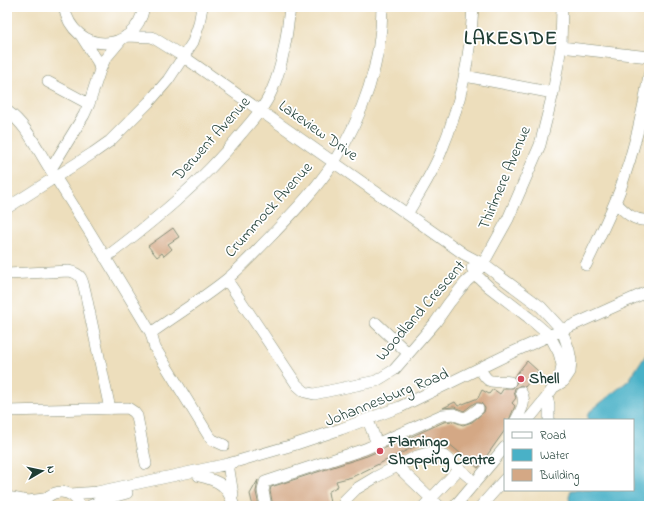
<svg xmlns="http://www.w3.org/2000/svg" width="656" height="513" viewBox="0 0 656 513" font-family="'Indie Flower',sans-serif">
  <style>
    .water { fill: #49b1c7; stroke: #34777e }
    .building { fill: #d4a885 }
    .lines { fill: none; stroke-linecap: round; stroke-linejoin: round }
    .minor-casing { stroke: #868e78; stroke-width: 12 }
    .minor { stroke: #fff; stroke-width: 11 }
    .poi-dot { fill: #d1495b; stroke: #fff; stroke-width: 1.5 }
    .labels { text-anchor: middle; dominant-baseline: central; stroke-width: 3.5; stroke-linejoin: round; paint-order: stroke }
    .street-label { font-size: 16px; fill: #1f3d34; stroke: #fff }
    .poi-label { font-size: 16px; font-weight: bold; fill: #1f3d34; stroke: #fff; text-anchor: start }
    .district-label { font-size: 20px; font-weight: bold; letter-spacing: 1px; fill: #1f3d34; stroke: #fff }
  </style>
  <rect width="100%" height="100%" fill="#fff"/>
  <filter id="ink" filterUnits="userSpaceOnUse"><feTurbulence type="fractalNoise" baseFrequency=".025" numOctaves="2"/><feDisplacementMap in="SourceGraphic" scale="8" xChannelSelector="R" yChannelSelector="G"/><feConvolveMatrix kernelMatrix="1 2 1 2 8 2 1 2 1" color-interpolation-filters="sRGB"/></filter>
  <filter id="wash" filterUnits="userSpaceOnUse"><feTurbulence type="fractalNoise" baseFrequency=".012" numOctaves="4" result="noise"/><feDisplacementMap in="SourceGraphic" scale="16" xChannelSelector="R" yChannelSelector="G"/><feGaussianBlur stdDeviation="0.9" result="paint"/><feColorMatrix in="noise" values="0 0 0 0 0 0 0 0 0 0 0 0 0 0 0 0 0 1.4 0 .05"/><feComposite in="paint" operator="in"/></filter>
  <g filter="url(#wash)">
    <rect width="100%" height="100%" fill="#eddebc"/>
    <!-- water -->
    <path class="water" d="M649,349v157h-79l-1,-9 2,-7h62v-70h-46l1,-7 41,-33z"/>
    <g id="blocks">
      <!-- building -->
      <path class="building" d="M173,228l6,9 -11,7 4,5 -8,7 -2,-3 -5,4 -9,-11z
        M527,361l11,10 -13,16 -4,-2 -6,3 -1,4 2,6 -4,5 3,3 -6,14h-4v10l-27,38 -30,-25 -20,-3 -76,37 -16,4 2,5 -10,6 2,11 -3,3h-54l-3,-15 1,-4 96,-31 77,-34 8,-1 11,4 9,-3 12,-10 1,-4 -4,-5h-7l-10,8 -10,-4 -11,1 12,-6 3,4 20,-8 4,-8 7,4 4,-5 7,5 4,-6h9l4,-6 -3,-5z
        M258,480l-2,12 3,14h-6l-3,-12z"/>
    </g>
  </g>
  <g filter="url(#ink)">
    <use href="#blocks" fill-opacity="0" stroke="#868e78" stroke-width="1"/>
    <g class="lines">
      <!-- minor casing -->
      <g class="minor-casing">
        <path id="minor" d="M64,7c10,48 71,48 80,0
          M126,36l26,1 32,20 280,197 19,10 58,43 21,23 7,20 2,11 -1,11 -6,9 -10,6
          M82,37l16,25 2,8
          M561,47l88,10
          M465,76l88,17
          M48,82l41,22
          M7,111c20,14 30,38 43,58 35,54 68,109 101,164l4,15 54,88 4,4 11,5
          M51,169l33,-54 5,-11 11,-34 5,-11 16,-19
          M615,202c10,10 19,20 34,18
          M7,208l86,-55 17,-12 39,-39 19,-22 25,-38 6,-18 3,-17
          M407,214c12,-20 25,-40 34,-62 20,-49 29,-92 32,-145
          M105,258c49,-37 96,-75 135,-123 12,-14 25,-28 32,-45 11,-25 15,-55 18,-83
          M586,265c11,-24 24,-49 34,-75 13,-37 23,-75 29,-115
          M472,268l3,6 14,13 39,30 22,19 9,17 3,12 -2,12 -13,20 -19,23
          M7,274l62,-3c13,3 13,8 16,20l25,118
          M227,280l70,105 8,7 9,2 62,-13 18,-11 41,-47 14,-20 17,-21 9,-8 8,-10 25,-45 32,-74 13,-52 8,-46 1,-40
          M376,323l32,30
          M151,333c25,-18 51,-34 75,-53 15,-12 29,-28 43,-42 23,-24 47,-49 65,-76 29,-46 48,-101 48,-155
          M480,369c11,19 12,10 30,13
          M547,397l2,8v15
          M7,411l121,-3 6,4 3,4 9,48
          M368,420l9,24
          M516,420c5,-9 11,-19 5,-28
          M228,464l5,31
          M397,466l42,40
          M199,476c21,5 28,9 35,30
          M71,494l26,-2 131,-28 65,-19 48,-16 59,-22 111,-54 138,-62
          M7,497l21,4 16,-2
          M41,506c8,-18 31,-19 39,0
          M90,506l15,-7 22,-6
          M266,506l-3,-15 2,-9 100,-33 77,-34 12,-1c11,7 14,3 24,-5
          M346,506l-1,-6 11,-11 20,-12 41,-21 14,-4 13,4 25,21
          M424,506l35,-37
          M455,506l50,-59
          M481,506l24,-27"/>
      </g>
      <!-- minor -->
      <use href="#minor" class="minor"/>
    </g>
  </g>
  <!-- markers -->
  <g class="poi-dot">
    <circle cx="521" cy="379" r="4"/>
    <circle cx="380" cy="451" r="4"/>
  </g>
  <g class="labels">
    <!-- street labels -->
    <g class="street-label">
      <text transform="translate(318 131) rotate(35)">Lakeview Drive</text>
      <text transform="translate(212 139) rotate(-48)">Derwent Avenue</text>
      <text transform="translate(505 178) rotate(-67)">Thirlmere Avenue</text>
      <text transform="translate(269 210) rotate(-48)">Crummock Avenue</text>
      <text transform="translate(421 311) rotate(-49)">Woodland Crescent</text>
      <text transform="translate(387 398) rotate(-22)">Johannesburg Road</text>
    </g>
    <!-- poi labels -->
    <g class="poi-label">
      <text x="529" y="379">Shell</text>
      <text x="388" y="442">Flamingo<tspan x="388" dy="18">Shopping Centre</tspan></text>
    </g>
    <!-- district labels -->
    <g class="district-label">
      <text x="511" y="39">LAKESIDE</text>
    </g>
  </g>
  <!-- margin -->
  <rect width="656" height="513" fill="none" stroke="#fff" stroke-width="24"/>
  <!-- legend -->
  <rect x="504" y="419" width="130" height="72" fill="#ffffff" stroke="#a5b1ae"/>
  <rect x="512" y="432" width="20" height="6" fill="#ffffff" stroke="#a5b1ae"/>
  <text x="540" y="439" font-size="12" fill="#1f3d34">Road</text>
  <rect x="512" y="449" width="20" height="12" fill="#49b1c7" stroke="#a5b1ae"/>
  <text x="540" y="459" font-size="12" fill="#1f3d34">Water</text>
  <rect x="512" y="469" width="20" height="12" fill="#d4a885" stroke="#a5b1ae"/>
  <text x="540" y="479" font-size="12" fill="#1f3d34">Building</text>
  <!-- north arrow -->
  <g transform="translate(42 471) rotate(81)" stroke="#ffffff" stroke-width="3" paint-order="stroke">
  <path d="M0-3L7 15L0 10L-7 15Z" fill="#1f3d34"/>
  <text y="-6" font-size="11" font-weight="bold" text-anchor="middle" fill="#1f3d34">N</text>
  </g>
</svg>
